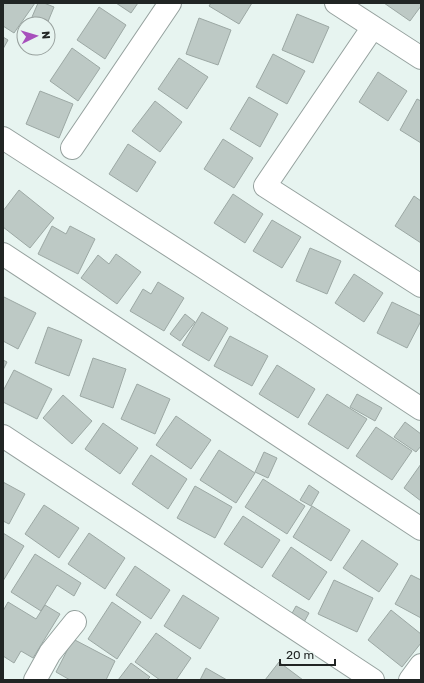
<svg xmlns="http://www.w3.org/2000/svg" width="424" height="683" viewBox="0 0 424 683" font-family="Rubik,sans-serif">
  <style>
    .building { fill: #bdc9c5; stroke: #9ca8a4 }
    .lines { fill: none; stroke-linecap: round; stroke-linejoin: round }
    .minor-casing { stroke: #95a19e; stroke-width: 24 }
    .minor { stroke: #fff; stroke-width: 22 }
  </style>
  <rect width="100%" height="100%" fill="#e7f4f0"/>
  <!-- building -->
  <path class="building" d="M3,3h32l-21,30 -11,-7z
    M38,3h6l10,4 -7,17h-18z
    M116,3h22l-7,10z
    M211,3h41l-13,21 -30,-18z
    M384,3h37v3l-11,15z
    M99,7l27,18 -21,34 -28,-19z
    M297,14l32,13 -16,36 -31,-13z
    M199,18l32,12 -13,35 -32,-11z
    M3,37l5,3 -5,9z
    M72,48l28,20 -22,33 -28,-20z
    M273,54l32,17 -18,33 -31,-17z
    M179,58l29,19 -21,32 -29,-20z
    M378,72l29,19 -19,30 -29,-19z
    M40,91l33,13 -14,34 -33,-14z
    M249,97l29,17 -18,33 -30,-18z
    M417,99l4,2v42l-21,-13z
    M155,101l27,21 -22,30 -28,-21z
    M223,139l30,19 -19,30 -30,-19z
    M128,144l28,18 -19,30 -28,-18z
    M19,190l35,28 -24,30 -27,-21v-16z
    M233,194l30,20 -18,29 -31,-20z
    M414,196l7,5v42l-26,-17z
    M272,220l29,17 -19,31 -29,-17z
    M52,226l14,8 4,-8 25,13 -17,35 -40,-20z
    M310,248l31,13 -14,33 -31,-13z
    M116,254l25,18 -24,32 -36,-26 17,-23 11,9z
    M354,274l29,19 -19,29 -29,-19z
    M158,282l26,16 -20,33 -34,-20 13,-22 8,5z
    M4,297l32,16 -18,36 -15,-8v-41z
    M392,302l29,14v5l-14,27 -30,-15z
    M202,312l26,16 -19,33 -27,-16z
    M185,314l10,8 -15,19 -10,-7z
    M48,327l34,13 -13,36 -34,-13z
    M230,336l38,20 -16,30 -38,-20z
    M93,358l33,11 -13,39 -33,-12z
    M3,360l4,2 -4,8z
    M277,365l38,24 -17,29 -39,-24z
    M14,370l38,19 -15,30 -34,-17v-11z
    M137,384l33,15 -15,35 -34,-15z
    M327,394l40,25 -19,30 -40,-25z
    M357,394l25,14 -7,13 -25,-14z
    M63,395l29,26 -20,23 -29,-26z
    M176,416l35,24 -20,29 -35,-24z
    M405,422l16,12v12l-5,6 -22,-15z
    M103,423l35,25 -18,26 -35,-25z
    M376,427l36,24 -20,29 -36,-24z
    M219,450l36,23 -19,30 -36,-23z
    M264,452l13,6 -9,20 -13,-6z
    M151,455l36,24 -19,30 -36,-25z
    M421,464v37l-17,-13z
    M263,479l42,27 -18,28 -42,-27z
    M3,482l22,12 -16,30 -6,-3z
    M309,485l10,7 -8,14 -11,-6z
    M195,486l37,21 -17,31 -38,-20z
    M44,505l35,23 -20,30 -34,-24z
    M312,506l38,24 -19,31 -38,-24z
    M243,516l37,24 -18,28 -38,-24z
    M3,533l21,13 -21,35z
    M89,533l36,25 -20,31 -37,-25z
    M362,540l36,24 -19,28 -36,-24z
    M291,547l36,25 -18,28 -37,-24z
    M35,554l46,29 -7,13 -17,-11 -16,26 -30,-19z
    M135,566l35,24 -19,29 -35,-24z
    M411,575l10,5v38l-26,-14z
    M334,580l39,18 -16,34 -39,-18z
    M183,595l36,23 -19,31 -36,-23z
    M8,602l28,17 9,-14 15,9 -27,44 -12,-7 -7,12 -11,-7v-45z
    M112,602l29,20 -24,37 -29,-20z
    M296,606l13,7 -6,11 -13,-7z
    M391,610l30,24v9l-19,24 -34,-27z
    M156,633l35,25 -15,22h-16l-25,-18z
    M73,639l42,22 -9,19h-36l-14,-8z
    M279,662l24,18h-38z
    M131,663l19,14 -3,3h-29z
    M206,668l21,12h-27z"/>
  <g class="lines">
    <!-- minor casing -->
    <g class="minor-casing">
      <path id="minor" d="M336,3l85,55
        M373,27l-108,159 156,100
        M3,138l301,194 117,77
        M72,148l98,-145
        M3,254l418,275
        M3,436l370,244
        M35,680l15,-27 25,-31
        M410,680l11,-15"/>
    </g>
    <!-- minor -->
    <use href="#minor" class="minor"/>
  </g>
  <!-- border -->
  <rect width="424" height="683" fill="none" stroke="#212524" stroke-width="8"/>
  <!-- north arrow -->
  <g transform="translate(36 36) rotate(85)"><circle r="19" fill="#e7f4f0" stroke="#98a19e"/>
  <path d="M0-3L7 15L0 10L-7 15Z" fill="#a74fbc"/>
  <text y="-6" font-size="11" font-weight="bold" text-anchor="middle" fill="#212524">N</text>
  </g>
  <!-- scale -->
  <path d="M280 659v6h55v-6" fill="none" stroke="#212524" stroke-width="2"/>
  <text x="286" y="659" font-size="12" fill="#212524" stroke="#e7f4f0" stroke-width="3" paint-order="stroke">20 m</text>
</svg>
